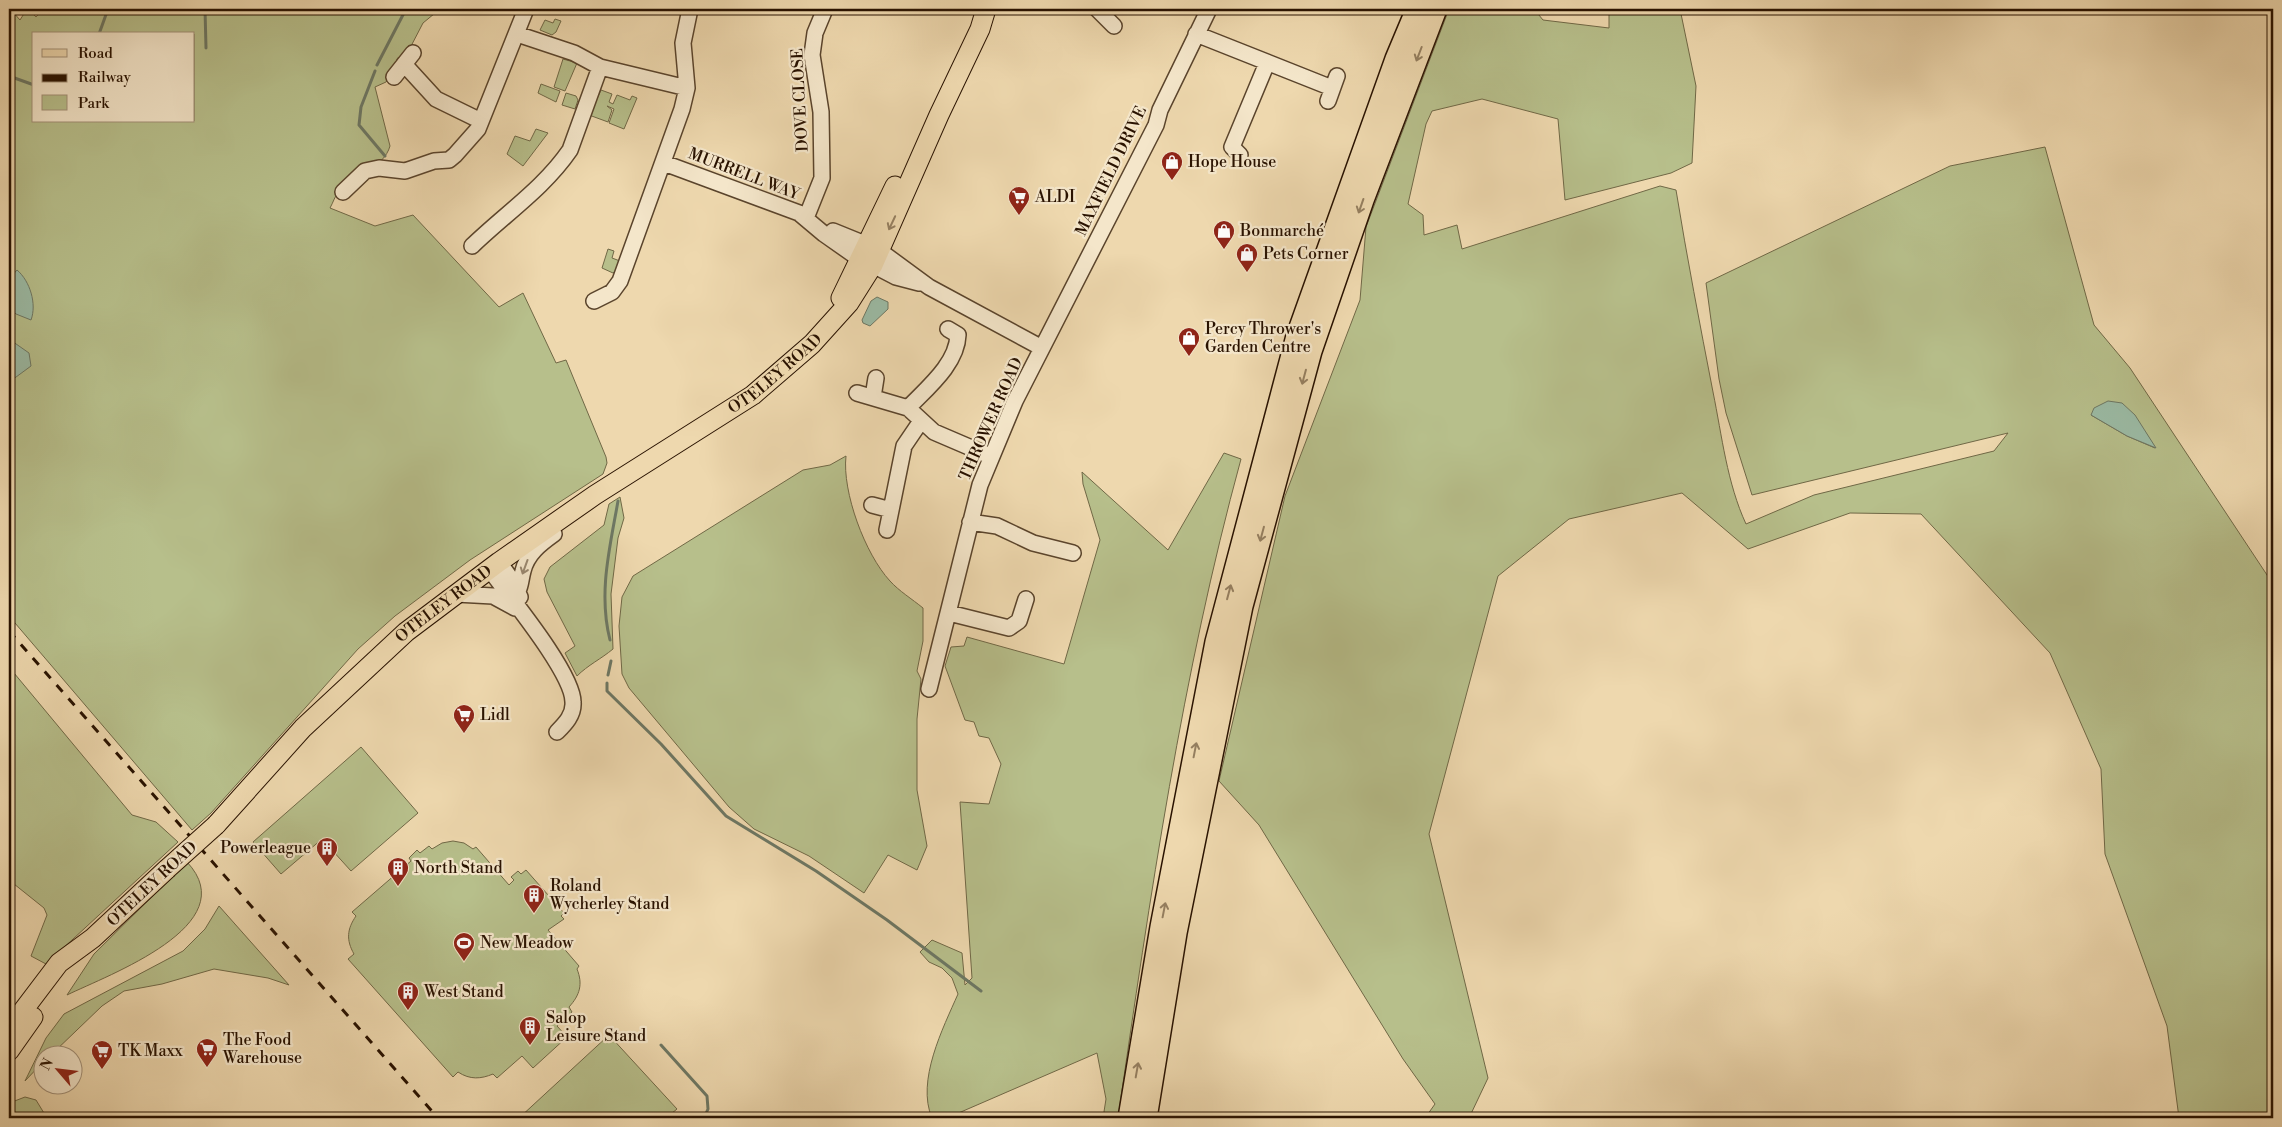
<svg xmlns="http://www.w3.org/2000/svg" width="2282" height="1127" viewBox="0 0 2282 1127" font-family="'Libre Bodoni',serif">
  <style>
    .green { fill: #b7bf8b; stroke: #706846; fill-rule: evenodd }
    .water { fill: #9bbba5; stroke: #6d7763 }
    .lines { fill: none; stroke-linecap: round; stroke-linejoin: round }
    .stream { stroke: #6d7763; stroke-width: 3 }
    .minor-casing { stroke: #5a442c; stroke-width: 18 }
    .major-casing { stroke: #291200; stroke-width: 21 }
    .highway-casing { stroke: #291200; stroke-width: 24 }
    .minor { stroke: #f4e6ca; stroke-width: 15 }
    .major { stroke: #eed8ae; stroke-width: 19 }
    .highway { stroke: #eed8ae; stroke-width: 21 }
    .rail { stroke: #291200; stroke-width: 3; stroke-dasharray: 9 9; stroke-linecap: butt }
    .major-bridge-casing { stroke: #291200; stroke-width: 21; stroke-linecap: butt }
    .major-bridge { stroke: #eed8ae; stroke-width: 19 }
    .oneway { stroke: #957f60 }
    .oneway2 { stroke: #99876f }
    .labels { text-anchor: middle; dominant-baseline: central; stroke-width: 4.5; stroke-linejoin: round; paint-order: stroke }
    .street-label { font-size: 16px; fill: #291200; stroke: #f4e6ca }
    .poi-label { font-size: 16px; fill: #291200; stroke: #f4e6ca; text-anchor: start }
  </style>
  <rect width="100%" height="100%" fill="#eed8ae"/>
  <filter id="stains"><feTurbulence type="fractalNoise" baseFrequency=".004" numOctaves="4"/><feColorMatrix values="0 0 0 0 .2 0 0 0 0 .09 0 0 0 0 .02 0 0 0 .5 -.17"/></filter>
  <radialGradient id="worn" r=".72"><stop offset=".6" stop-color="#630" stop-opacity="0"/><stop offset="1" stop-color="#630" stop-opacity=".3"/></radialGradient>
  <!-- green -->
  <path class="green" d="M23,9h6l7,8 7,-8h397l-17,14 -14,27 -23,32 -11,5 15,59c-6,22 -36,29 -50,44 -5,5 -7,13 -10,18l45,18 38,-11 86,92 24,-14 33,70 10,-3 40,97 1,6 -4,11 -133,86 -75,56 -37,33 -147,164 -19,17 -183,-214v-591l6,-5 -4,-7 2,-1 7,8 5,-8zM34,34h160v87h-160z
    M1449,9h85l9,11 66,8v-19h71l16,77 -4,77 -21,10 -106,27 -7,-81 -76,-20 -50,12 -6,13 -18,80 15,11 1,20 33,-10 5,24 198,-63 16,4c11,68 24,135 37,202 9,44 14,91 33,132l68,-29 180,-44 14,-18 -256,62 -26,-82 -7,-34 -13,-96 244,-117 95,-19 49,178 36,43 143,216v534h-94l-12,-92 -62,-172 -4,-85 -51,-116 -129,-139 -71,-1 -102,36 -66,-56 -113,26 -71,57 -69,258 59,244 -19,40h-44l10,-14 -32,-45 -144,-234 -40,-44 66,-285 75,-196 6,-73zM2091,415l55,18 9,15 -28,-12z
    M555,19l6,2 -5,11 -4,3 -12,-5 5,-10 8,3z
    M563,59l14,4 -12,28 -11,-4z
    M541,84l19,7 -4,11 -18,-9z
    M601,90l11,4 -3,8 4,2 4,-9 13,5 2,-4 5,2 -13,31 -15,-6 5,-14 -7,-3 5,4 -4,12 -19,-7z
    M566,93l10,3 2,4 -3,9 -13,-4z
    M536,129l12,4 -25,33 -16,-12 8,-18 15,5z
    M608,249l6,2 -2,7 8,3 -4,10 -3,2 -11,-5z
    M1224,453l17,6c-59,216 -91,438 -123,659h-15l3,-19 -9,-46 -150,65h-15c-16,-37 11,-90 26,-124l-6,-16 -10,-10 -13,-6 -9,-10 12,-12 30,13 3,32 7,-7 -12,-176 29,2 12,-40 -12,-26 -10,-2 -5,-14 -9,-2 -20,-54 6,-19 13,-1 3,-9 97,27 36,-124 -17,-56 -1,-12 86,78z
    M846,456c-4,36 19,98 44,125 9,10 22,18 33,27v33l-6,30 4,8 -4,40v71l10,56 -10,24 -29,-15 -24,38 -55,-37 -55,-27 -25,-22 -100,-119 -7,-14 -3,-48 3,-29 11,-21 170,-106 27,-5z
    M620,497l4,21 -6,20 -7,56 2,55c-12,10 -25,16 -36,27l-12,-23 10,-7 -28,-54 -3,-13 6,-12 54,-42 5,-21z
    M9,667l123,148 24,7 22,20 -132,122 -15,-8 16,-41 -3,-7 -35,-28z
    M361,747l57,66 -67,58 -29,-32 -41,35 -28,-32z
    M453,841l11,2 9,6 3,-2 33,38 5,-5 -3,-3 7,-6 3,3 5,-4 38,43 -3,3 3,3 -16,11 31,36 -2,3c6,15 3,26 -8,38l3,5 -15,14 10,11 -34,31 -11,-12 -25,22 -4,-4c-12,5 -23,6 -35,-2l-5,5 -105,-118 6,-5c-8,-14 -7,-25 2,-38l-4,-4 59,-51 -2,-3 8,-8 3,3 9,-7 3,3 10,-6z
    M187,862c59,63 -79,113 -120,133l27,-41z
    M219,906l70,79 -21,-7 -54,-9 -52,15 -38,7 -22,15 -50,48h-10v9l-17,18 21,-43 18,-24 119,-63 22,-22z
    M609,1035l68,74 -11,9h-147z
    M25,1097l11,3 11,18h-37l2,-16z"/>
  <!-- water -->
  <path class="water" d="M17,270c13,11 20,34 14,50l-15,-6 -7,-7v-28z
    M877,297l11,5v7l-18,17 -7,-3 -1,-3 9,-19z
    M9,339l20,14 2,13 -19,14 -3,-1z
    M2108,401l14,2 13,12 21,33 -29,-12 -36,-21 3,-7z"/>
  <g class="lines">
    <!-- stream -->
    <path class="stream" d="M205,9l1,39
      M99,34l9,-25
      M377,65l29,-56
      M375,71l-14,36 -2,18 26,31
      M9,76l25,9
      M610,640c-12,-47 0,-93 8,-139
      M608,675l3,-14
      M607,683v8l54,53 65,72 90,55 71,49 94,71
      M661,1045l46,51 1,13 -4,9"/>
    <!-- minor casing -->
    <g class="minor-casing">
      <path id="minor" d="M1097,9l17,17
        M517,34l57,19 26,14 87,21
        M1196,34l136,54
        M404,64l32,35 45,22
        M394,77l19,-24
        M1328,101l9,-25
        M1240,155l-8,-8 35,-84
        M664,163l135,50 25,21 37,26
        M343,192l22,-21 14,-3 26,3 29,-10 15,-1 6,-5 23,-26 48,-120
        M806,218l16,-40 -1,-66 -9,-57 3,-22 10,-24
        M833,231l32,13
        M472,246c33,-32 72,-58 98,-96l30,-83
        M880,251l49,36 113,61
        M873,265l23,12 23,6
        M594,301l18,-9 8,-11 62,-172 5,-21 -4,-45 7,-34
        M857,393l51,15 26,24 56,24
        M873,397l3,-19
        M908,408c19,-20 49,-44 50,-73l-10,-6
        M872,505l19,5
        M970,522l27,4 36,17 40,10
        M887,530l17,-84 17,-25
        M499,562l10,14 11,21
        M490,570c19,26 83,103 83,132 1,13 -8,22 -16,30
        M518,591c3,-6 3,-13 5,-20 4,-17 17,-27 31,-37
        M456,594l37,2 22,12
        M949,613l60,15 10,-7 7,-22
        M929,689l51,-204 35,-84 141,-276 4,-15 49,-101"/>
    </g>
    <!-- major casing -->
    <g class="major-casing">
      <g id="major">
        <path d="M841,298l54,-112"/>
        <path id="s1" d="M216,825l87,-97 103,-96 93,-70 96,-67 158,-100 59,-51 37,-41 24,-38 66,-150 41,-86 6,-20"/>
        <path d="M9,1029l50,-66 34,-25 74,-69"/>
        <path d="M9,1051l24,-34"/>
      </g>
    </g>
    <!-- highway casing -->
    <g class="highway-casing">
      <path id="highway" d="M1129,1118l32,-191 55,-285 81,-306 99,-277 21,-50
        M1146,1118l30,-185 66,-327 69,-255 52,-151 73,-191"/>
    </g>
    <!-- minor -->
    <use href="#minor" class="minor"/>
    <!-- major -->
    <use href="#major" class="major"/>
    <!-- highway -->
    <use href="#highway" class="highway"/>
    <!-- rail -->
    <path class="rail" d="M9,631l429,487"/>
    <!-- major-bridge casing -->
    <g class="major-bridge-casing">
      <path id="major-bridge" d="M167,869l49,-44"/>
    </g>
    <!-- major-bridge -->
    <use href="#major-bridge" class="major-bridge"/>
  </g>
  <!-- one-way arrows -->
  <defs><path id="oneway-shaft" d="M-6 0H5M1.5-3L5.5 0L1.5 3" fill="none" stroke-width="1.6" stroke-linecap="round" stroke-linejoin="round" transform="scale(1.25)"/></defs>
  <g class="oneway">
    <use href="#oneway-shaft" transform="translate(1419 54) rotate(111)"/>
    <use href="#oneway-shaft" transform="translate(1361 206) rotate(109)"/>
    <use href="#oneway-shaft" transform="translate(892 223) rotate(115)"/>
    <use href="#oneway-shaft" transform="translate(1304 377) rotate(105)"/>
    <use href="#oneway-shaft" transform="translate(1262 534) rotate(105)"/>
    <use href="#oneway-shaft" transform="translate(1229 592) rotate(-75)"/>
    <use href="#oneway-shaft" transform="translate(1195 750) rotate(-79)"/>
    <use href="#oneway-shaft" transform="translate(1164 910) rotate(-79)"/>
    <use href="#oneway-shaft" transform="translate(1137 1070) rotate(-80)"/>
  </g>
  <use class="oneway2" href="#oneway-shaft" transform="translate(525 567) rotate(110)"/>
  <!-- icons -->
  <defs>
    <g id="shop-pin" transform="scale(1.125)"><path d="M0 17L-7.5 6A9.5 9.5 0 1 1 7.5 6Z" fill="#8f2418" stroke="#f4e6ca"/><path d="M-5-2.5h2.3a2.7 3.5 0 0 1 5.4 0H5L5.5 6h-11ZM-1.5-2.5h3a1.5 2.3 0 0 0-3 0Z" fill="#fff"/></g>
    <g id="supermarket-pin" transform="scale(1.125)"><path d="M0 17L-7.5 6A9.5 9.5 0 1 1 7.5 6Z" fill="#8f2418" stroke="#f4e6ca"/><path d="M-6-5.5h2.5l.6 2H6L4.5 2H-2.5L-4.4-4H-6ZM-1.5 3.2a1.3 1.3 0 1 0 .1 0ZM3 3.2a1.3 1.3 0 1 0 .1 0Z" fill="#fff"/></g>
    <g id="building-pin" transform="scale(1.125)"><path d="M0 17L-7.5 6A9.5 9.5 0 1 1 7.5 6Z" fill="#8f2418" stroke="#f4e6ca"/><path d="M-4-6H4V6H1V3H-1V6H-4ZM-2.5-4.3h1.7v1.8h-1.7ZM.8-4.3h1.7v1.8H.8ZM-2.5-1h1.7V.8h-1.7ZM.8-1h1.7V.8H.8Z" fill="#fff"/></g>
    <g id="stadium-pin" transform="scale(1.125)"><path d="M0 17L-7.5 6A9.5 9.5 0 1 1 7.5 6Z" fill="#8f2418" stroke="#f4e6ca"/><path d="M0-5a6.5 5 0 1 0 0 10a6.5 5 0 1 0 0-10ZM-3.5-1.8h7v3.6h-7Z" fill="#fff"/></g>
  </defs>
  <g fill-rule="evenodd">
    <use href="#shop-pin" x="1172" y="162"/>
    <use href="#supermarket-pin" x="1019" y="197"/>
    <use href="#shop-pin" x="1224" y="231"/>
    <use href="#shop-pin" x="1247" y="254"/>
    <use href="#shop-pin" x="1189" y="338"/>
    <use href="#supermarket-pin" x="464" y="715"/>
    <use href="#building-pin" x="327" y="848"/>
    <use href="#building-pin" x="398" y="868"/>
    <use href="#building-pin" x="534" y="895"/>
    <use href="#stadium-pin" x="464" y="943"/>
    <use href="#building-pin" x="408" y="992"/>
    <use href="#building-pin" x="530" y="1027"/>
    <use href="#supermarket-pin" x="207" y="1049"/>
    <use href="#supermarket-pin" x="102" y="1051"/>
  </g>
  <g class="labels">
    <!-- street labels -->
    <g class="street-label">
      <text transform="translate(800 100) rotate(-93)">DOVE CLOSE</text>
      <text transform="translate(1111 171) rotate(-64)">MAXFIELD DRIVE</text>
      <text transform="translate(744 174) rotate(21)">MURRELL WAY</text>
      <text stroke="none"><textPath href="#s1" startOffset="722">OTELEY ROAD</textPath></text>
      <text transform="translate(991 419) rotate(-66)">THROWER ROAD</text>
      <text stroke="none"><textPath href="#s1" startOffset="318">OTELEY ROAD</textPath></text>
      <text transform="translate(152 884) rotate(-43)">OTELEY ROAD</text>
    </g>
    <!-- poi labels -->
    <g class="poi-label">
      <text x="1188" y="162">Hope House</text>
      <text x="1035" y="197">ALDI</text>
      <text x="1240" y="231">Bonmarché</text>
      <text x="1263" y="254">Pets Corner</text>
      <text x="1205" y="329">Percy Thrower's<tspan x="1205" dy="18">Garden Centre</tspan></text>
      <text x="480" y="715">Lidl</text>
      <text x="311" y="848" text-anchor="end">Powerleague</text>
      <text x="414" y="868">North Stand</text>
      <text x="550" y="886">Roland<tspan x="550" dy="18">Wycherley Stand</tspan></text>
      <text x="480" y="943">New Meadow</text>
      <text x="424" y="992">West Stand</text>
      <text x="546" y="1018">Salop<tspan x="546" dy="18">Leisure Stand</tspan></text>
      <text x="223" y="1040">The Food<tspan x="223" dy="18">Warehouse</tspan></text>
      <text x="118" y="1051">TK Maxx</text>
    </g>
  </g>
  <!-- margin -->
  <rect width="2282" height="1127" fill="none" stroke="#eed8ae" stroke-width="30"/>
  <rect x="10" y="10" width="2262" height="1107" fill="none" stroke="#291200" stroke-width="2.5"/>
  <rect x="15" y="15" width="2252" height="1097" fill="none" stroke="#291200"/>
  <!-- legend -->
  <rect x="32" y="32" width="162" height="90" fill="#f4e6ca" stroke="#a39179"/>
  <rect x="42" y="49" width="25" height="8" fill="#eed8ae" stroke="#a39179"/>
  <text x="78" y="58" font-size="15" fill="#291200">Road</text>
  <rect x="42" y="74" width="25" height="8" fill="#291200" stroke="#a39179"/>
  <text x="78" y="82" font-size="15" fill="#291200">Railway</text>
  <rect x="42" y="95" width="25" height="15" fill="#b7bf8b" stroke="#a39179"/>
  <text x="78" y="108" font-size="15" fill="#291200">Park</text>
  <!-- north arrow -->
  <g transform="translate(58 1070) rotate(298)"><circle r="24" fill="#f4e6ca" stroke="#a39179"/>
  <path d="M0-4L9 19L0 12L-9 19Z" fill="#8f2418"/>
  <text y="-8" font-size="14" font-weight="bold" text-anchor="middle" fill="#291200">N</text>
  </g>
  <rect width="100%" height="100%" filter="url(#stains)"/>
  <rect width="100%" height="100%" fill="url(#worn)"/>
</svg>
